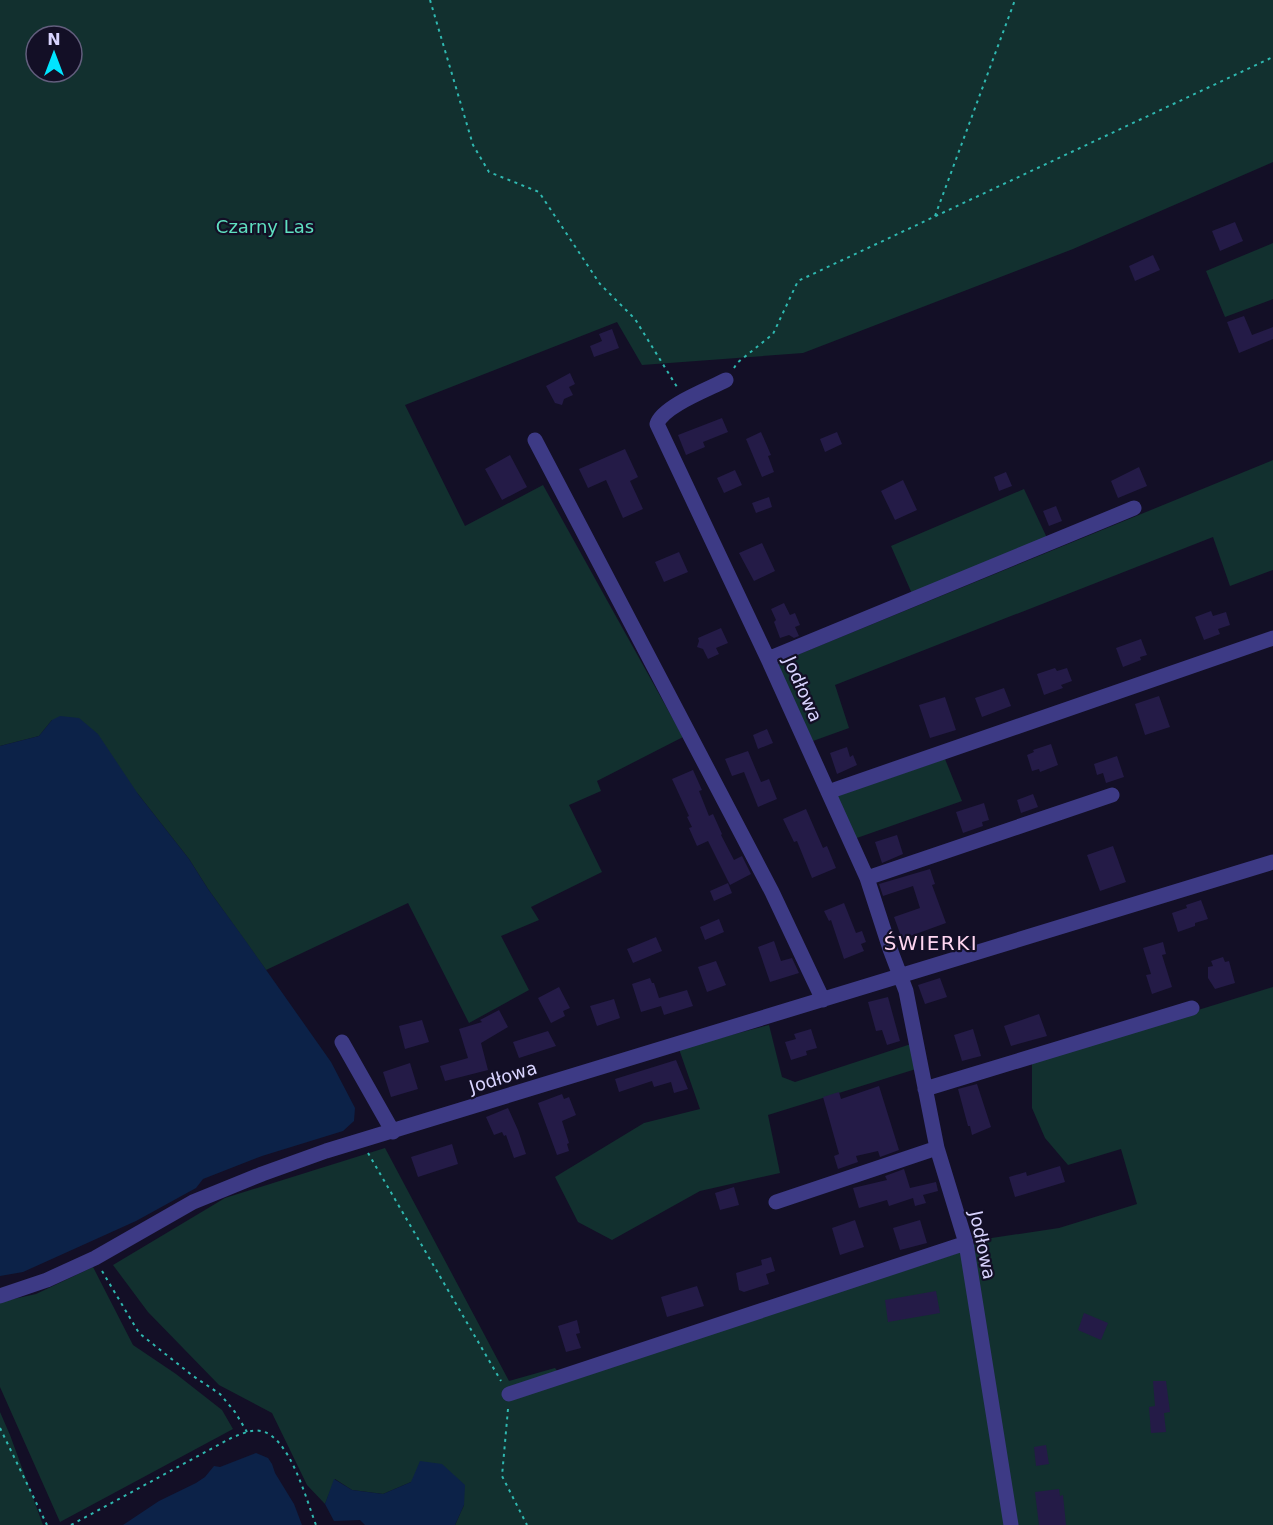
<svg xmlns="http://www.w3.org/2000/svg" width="1273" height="1525" viewBox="0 0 1273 1525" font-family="'DejaVu Sans',sans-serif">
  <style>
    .green { fill: #12302f; fill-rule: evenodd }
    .water { fill: #0c2248 }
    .building { fill: #241b47 }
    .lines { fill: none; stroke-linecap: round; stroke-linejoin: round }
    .path { stroke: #2fb8b0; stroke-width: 2; stroke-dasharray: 3 4.5; stroke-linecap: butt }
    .minor { stroke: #3d3a85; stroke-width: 15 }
    .labels { text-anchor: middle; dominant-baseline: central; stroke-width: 4.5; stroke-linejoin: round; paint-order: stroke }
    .park-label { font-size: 18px; fill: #5fe0c0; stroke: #130f26 }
    .street-label { font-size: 18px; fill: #d9d4ff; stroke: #130f26 }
    .neighbourhood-label { font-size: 20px; letter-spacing: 1.5px; fill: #ffd6f0; stroke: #130f26 }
  </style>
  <rect width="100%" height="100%" fill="#130f26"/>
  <!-- green -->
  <path class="green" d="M0,0h1273v162l-200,87 -270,104 -161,12 -25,-43 -212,83 60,121 78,-41 140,252 -86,44 4,10 -32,14 33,67 -71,35 8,13 -38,16 28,54 -60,33 -61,-120 -142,67 -58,-81 -19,-30 -51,-65 -86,-74 -13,16 -39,10zM36,36h36v36h-36z
    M1273,243v56l-48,18 -19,-46z
    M1273,460v110l-43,16 -17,-49 -378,148 14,43 -36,13 -38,-77z
    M1024,489l24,51 -135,56 -22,-50z
    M945,759l17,42 -108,38 -20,-42z
    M1273,987v538h-818l9,-20 -53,-23 -28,12 -31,-4 -17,-11 -10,25 -18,-19 -35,-72 -53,-28 -71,-73 -35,-47 112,-67 160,-50 124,233 46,-13 9,12 391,-126 30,-15 74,-11 78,-24 -16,-55 -53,16 -23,-27 -13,-30v-47z
    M769,1025l13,52 13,5 116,-38 5,25 -148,46 12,58 -80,18 -88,49 -34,-18 -23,-45 89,-54 56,-14 -21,-60z
    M93,1267l40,78 43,29 46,36 11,19 -173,93 -60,-135v-85l36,-8z
    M0,1412l10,23 33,90h-43z"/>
  <!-- water -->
  <path class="water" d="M60,716l19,2 19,16 40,60 51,65 19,30 37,51 86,122 24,46 -1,13 -11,10 -81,25 -59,23 -7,9 -60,33 -113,51 -23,4v-530l39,-10 13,-16z
    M256,1453l12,5 4,6 3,9 19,31 8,21h-179l36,-24 37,-18 9,-6 9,-11 6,1z
    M420,1461l22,3 23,21 -1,20 -9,20h-90l-5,-5 -26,1 -9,-17 9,-25 18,11 31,4 28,-12z"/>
  <!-- building -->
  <path class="building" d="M1235,222l8,19 -23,10 -8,-20z
    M1153,255l7,15 -25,11 -6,-15z
    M1244,316l8,19 21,-8v12l-34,14 -12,-31z
    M612,329l7,19 -25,9 -4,-11 12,-5 -3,-7z
    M570,373l5,11 -6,3 4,8 -9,4 -2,6 -7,-2 -9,-17z
    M722,418l6,14 -25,10 2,5 -19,8 -8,-20z
    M761,432l10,23 -3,1 6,16 -12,5 -16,-38z
    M837,432l5,12 -17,8 -5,-13z
    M625,449l13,28 -8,4 13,28 -20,9 -17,-38 -18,8 -9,-19z
    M510,455l17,32 -25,13 -17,-31z
    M1139,467l8,19 -29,12 -7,-17z
    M735,470l7,15 -18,8 -7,-15z
    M1006,472l6,14 -13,5 -5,-14z
    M903,480l14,30 -22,10 -14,-29z
    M769,497l3,10 -16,6 -4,-10z
    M1056,506l6,15 -13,5 -6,-15z
    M762,543l13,28 -21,10 -15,-28z
    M679,552l9,20 -24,10 -9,-20z
    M784,603l6,12 5,-2 5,12 -5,2 4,9 -5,2 -5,-3 -9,3 -6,-16 2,-2 -5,-11z
    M1211,611l2,5 13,-4 4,13 -12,4 2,5 -16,6 -9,-23z
    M721,628l7,15 -12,5 3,6 -11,5 -5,-10 -6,-2 2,-6 -1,-3z
    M1141,639l6,16 -7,2 1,3 -18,7 -7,-19z
    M1055,668l2,3 10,-3 5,13 -11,4 2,3 -19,7 -7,-21z
    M1004,688l7,18 -29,11 -7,-19z
    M1159,696l11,31 -25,8 -10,-31z
    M945,697l11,33 -26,8 -11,-33z
    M767,729l6,14 -15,6 -5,-14z
    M1051,744l7,21 -18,7 -1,-3 -7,2 -5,-16 7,-3 -1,-2z
    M847,747l3,10 3,-2 4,10 -20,9 -7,-21z
    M748,751l13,31 8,-3 8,20 -19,8 -14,-35 -12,4 -7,-17z
    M1117,756l7,21 -18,6 -3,-10 -6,2 -3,-11z
    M693,770l9,20 -3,1 10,25 4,-2 9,20 -1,1 13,25 8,-4 9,18 -21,11 -22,-44 -11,5 -8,-18 3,-1 -5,-10 2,-1 -17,-37z
    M1033,794l5,13 -17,6 -4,-13z
    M984,803l5,17 -7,2 1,4 -20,7 -7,-21z
    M806,809l17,39 4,-2 9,22 -24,10 -15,-37 -3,1 -11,-23z
    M897,835l6,19 -21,9 -7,-21z
    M1113,846l13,36 -26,9 -13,-36z
    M930,869l5,15 -3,1 14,38 -44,16 -8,-22 26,-9 -7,-22 -30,10 -4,-12z
    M728,883l4,10 -18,8 -4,-10z
    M1201,900l7,19 -13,4v3l-17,6 -6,-19 15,-5 -1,-3z
    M844,903l12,30 6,-2 4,11 -5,2 3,7 -20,8 -13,-39 -2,1 -5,-10z
    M719,919l5,13 -19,8 -5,-13z
    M656,937l6,14 -29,12 -6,-14z
    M774,941l7,20 11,-3 7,15 -29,9 -12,-35z
    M1163,942l3,12 -4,1 10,32 -20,7 -6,-19 5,-1 -8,-26z
    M1223,957l2,5 4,-1 6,22 -20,6 -7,-11v-11l5,-1 -2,-5z
    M716,961l10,24 -19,7 -9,-25z
    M650,978l2,5h2l5,15 28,-8 6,16 -29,9 -3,-9 -20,6 -9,-28z
    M940,978l7,19 -22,7 -7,-19z
    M559,987l11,21 -7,3 2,5 -14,7 -13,-25z
    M888,997l12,44 -13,4 -5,-15 -6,1 -8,-29z
    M614,999l6,19 -23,8 -7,-20z
    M499,1010l9,17 -27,16 7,27 -43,11 -5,-15 28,-8 -9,-29 23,-7 -2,-2z
    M1039,1014l8,22 -36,10 -7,-20z
    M422,1020l7,22 -24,7 -6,-23z
    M811,1029l6,19 -11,3 1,4 -16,5 -6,-18 11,-3 -2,-5z
    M973,1029l8,27 -19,5 -8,-26z
    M548,1031l8,15 -37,12 -6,-16z
    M676,1060l12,29 -14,4 -3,-11 -17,5 -2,-6 -33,11 -4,-13z
    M410,1063l8,26 -27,8 -8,-25z
    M977,1084l14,43 -19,8 -2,-9h-2l-10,-37z
    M879,1086l20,64 -19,7 -2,-6 -22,5 2,6 -20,7 -4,-13 5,-2 -16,-57 16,-5 2,7z
    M562,1094l2,5 5,-2 7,18 -14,6 7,22 -2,1 2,7 -12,4 -19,-52z
    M508,1108l10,22 8,24 -12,4 -8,-23 -2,1 -2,-4 -8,3 -8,-18z
    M452,1144l6,20 -40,13 -7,-20z
    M1060,1166l5,16 -50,15 -6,-20 17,-5 1,4z
    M904,1169l6,19 26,-6 2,9 -15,4 3,8 -11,3 -2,-8 -24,8 -2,-6 -28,8 -6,-20 34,-8 -2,-4z
    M734,1187l5,18 -19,5 -5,-17z
    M855,1220l9,27 -24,8 -8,-27z
    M920,1220l7,23 -27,7 -7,-22z
    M771,1257l4,14 -9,3 3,10 -25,8 -5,-2 -3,-17 26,-8 -1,-5z
    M697,1286l7,20 -37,11 -6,-20z
    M936,1291l4,22 -52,9 -3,-22z
    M1084,1313l24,10 -7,17 -23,-10z
    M577,1320l3,13 -4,1 5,14 -15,4 -8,-26z
    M1153,1381h13l4,31 -6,1 2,19 -15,1 -2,-26 6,-1z
    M1046,1445l3,19 -13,2 -2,-19z
    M1059,1489l1,7 3,-1 3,30h-27l-4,-33z"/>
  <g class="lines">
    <!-- path -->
    <path class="path" d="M430,0l43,145 16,27 50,20 61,92 35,35 42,68
      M935,216l80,-216
      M734,368l3,-5 36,-29 25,-53 475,-224
      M368,1153l133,228
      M102,1271l37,62 54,43 27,18 15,18 12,20
      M508,1409l-6,67 25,49
      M0,1428l47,97
      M71,1525l162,-88c9,-3 18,-8 28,-6 29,6 45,68 55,94"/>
    <!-- minor -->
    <path class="minor" d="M726,380c-17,9 -63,26 -69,44l111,235 99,219 23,71 16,42 31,157 29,95 45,282
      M535,440l237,452 51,108
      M768,659l366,-151
      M828,792l445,-154
      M867,878l245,-83
      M342,1042l51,90
      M925,1089l267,-81
      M776,1202l161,-54
      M0,1296l47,-16 48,-22 98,-56 69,-28 64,-23 947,-289
      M509,1394l457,-151"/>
  </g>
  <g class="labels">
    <!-- park labels -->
    <g class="park-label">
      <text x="265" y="226">Czarny Las</text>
    </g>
    <!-- street labels -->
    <g class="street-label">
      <text transform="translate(803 689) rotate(66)">Jodłowa</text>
      <text transform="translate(503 1077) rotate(-17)">Jodłowa</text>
      <text transform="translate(983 1245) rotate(78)">Jodłowa</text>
    </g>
    <!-- neighbourhood labels -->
    <g class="neighbourhood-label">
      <text x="931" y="943">ŚWIERKI</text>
    </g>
  </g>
  <!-- north arrow -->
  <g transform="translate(54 54)"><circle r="28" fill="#130f26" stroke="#625e7d" stroke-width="1.5"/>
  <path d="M0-4.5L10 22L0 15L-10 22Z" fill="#00e5ff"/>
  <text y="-9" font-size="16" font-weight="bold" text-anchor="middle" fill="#d9d4ff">N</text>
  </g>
</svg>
